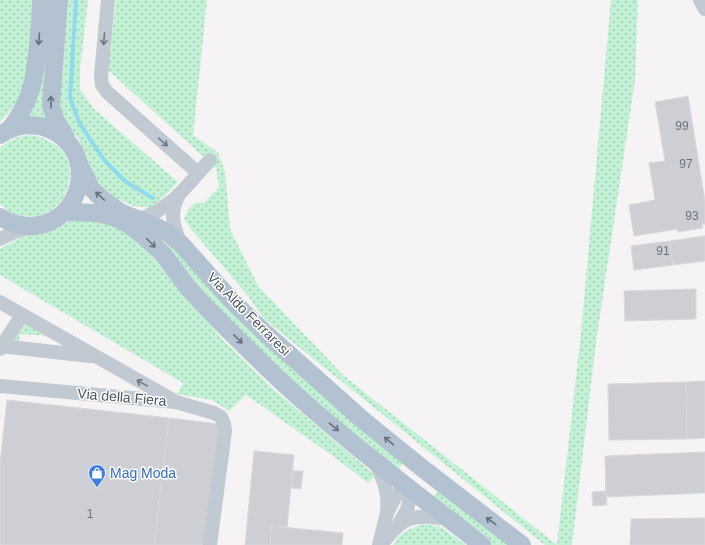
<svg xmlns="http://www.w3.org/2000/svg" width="705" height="545" viewBox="0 0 705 545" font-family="Arial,sans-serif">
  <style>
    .grass { fill: url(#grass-dots) }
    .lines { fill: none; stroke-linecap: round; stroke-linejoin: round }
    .stream { stroke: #90daee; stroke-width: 4 }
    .building { fill: #cdcfd5; stroke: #d7d9de }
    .minor { stroke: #c1cad2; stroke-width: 14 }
    .major { stroke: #b3c2d1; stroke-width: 18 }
    .oneway { stroke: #64717d }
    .oneway2 { stroke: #6e7983 }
    .labels { text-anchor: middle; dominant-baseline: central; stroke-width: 3; stroke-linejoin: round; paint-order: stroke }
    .number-label { font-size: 12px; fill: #6b747e }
    .street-label { font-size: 14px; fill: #4a5661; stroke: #fff }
    .shop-label { font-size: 14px; fill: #366cbe; stroke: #fff; text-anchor: start }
  </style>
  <defs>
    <pattern id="grass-dots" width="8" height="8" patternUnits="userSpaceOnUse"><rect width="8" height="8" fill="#c3f1d5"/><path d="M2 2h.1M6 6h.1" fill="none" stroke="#a0c6b0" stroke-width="1.8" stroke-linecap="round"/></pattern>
  </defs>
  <rect width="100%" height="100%" fill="#f5f3f3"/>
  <!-- grass -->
  <path class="grass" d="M0,0h32l1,8 -7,70 -9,25 -17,19z
    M65,0h23l-8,70v19l14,20 84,73 -25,26 -20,-2 -24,-11 -16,-21 -15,-36 -16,-19 -3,-27z
    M116,0h91l-14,135 25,18 7,18 5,58 28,57 86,90 213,169 24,-212 30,-333h27l-3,80 -39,262 -24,203h-27l-281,-226 -15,-22 -58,-68 -7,-10 4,-10 8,-7 8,1 15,-16 -3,-19 -108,-98z
    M47,11l-1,109 -20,-3z
    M31,135c80,15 21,119 -31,69v-56c9,-8 19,-12 31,-13z
    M81,219l30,3 29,20 82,97 52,51 101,85 -7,8 -35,-27 -87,-61 -17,16 -17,-11 -35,-6 6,-11 -183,-108v-26l25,-14 24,-4 16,-8z
    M167,241l237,220 -7,11 -48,-38 -113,-105 -72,-83z
    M25,322l29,14 -34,-2 -1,10 -6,-1 5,-12z
    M442,489l72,56h-24l-61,-46z
    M424,524l17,3 25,18h-73c7,-13 17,-17 31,-21z"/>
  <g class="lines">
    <!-- stream -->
    <path class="stream" d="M76,0l-6,98 10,26 24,36 22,22 27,16"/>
  </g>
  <!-- building -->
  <path class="building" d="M688,96l17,105v23h-3l1,4 -25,4v-3l-44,7 -5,-31 26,-5 -6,-37 16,-2 -10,-59z
    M705,236v25l-32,4 -3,-24z
    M670,241l3,24 -39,5 -3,-24z
    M696,289v30l-71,2 -1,-30z
    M705,381v57l-18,1 -1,-57z
    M686,382l1,57 -78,1 -1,-56z
    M7,400l162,18 -15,127h-154v-82z
    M169,418l50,6 -14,121h-51z
    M254,451l40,4 -7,73 -16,-2 -1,19h-25z
    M705,452v41l-99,4 -1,-41z
    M293,471h10l-2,18 -10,-1z
    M606,491l1,14 -14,1 -1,-14z
    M705,518v27h-75l1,-26z
    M271,526l72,7 -1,12h-72z"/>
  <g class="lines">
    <!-- minor -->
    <path class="minor" d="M108,0l-7,76 1,9 5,7 91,81
      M700,0l5,9
      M179,195c-10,16 -6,33 2,48
      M138,219c32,-8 51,-36 72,-59
      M0,239l19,-9 14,-3
      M0,302l173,98
      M1,346l89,10
      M0,349l22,-34
      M0,386l176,16 38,11 7,4 3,7 1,7 -15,114
      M375,462c8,16 14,30 12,49
      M379,545l8,-32 9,-18 12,-8c2,18 1,20 -8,35
      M381,545c22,-30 32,-31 67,-26"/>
    <!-- major -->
    <path class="major" d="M59,0l-8,105 4,14 11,19
      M9,130c23,-29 26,-51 29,-87 2,-14 3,-28 3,-43
      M0,135c14,-10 33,-13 49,-6 65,30 17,127 -49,88
      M79,164l12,24 11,11 18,13 37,15 12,7 13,11 49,55 32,31 101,90 58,47 100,77
      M65,212c23,0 44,0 64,13 11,8 22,17 32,27 11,13 20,28 32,41 22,25 48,49 72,73 67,65 143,121 217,179"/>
  </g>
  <!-- one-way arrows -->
  <defs><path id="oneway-shaft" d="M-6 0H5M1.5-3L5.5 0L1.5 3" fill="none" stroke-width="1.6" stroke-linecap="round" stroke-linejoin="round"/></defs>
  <g class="oneway">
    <use href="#oneway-shaft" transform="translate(39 39) rotate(95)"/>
    <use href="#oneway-shaft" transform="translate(51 102) rotate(-91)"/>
    <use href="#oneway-shaft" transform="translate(100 196) rotate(-137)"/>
    <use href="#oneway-shaft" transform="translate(151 243) rotate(45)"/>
    <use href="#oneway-shaft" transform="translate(238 339) rotate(45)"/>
    <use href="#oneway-shaft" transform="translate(334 427) rotate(40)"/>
    <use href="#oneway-shaft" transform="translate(389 441) rotate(-140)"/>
    <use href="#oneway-shaft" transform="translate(491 521) rotate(-143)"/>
  </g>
  <g class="oneway2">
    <use href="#oneway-shaft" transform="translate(104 39) rotate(95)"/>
    <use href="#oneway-shaft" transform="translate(163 142) rotate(42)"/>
    <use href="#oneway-shaft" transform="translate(142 383) rotate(-151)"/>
  </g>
  <!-- icons -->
  <defs>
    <g id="shop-pin" transform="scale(0.9)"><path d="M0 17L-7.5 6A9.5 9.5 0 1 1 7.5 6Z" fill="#3f7fe0" stroke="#fff"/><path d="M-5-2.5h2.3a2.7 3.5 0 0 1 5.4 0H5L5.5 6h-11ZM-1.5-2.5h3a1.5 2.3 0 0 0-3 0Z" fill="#fff"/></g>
  </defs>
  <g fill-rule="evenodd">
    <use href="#shop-pin" x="97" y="473"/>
  </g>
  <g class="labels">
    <!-- number labels -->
    <g class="number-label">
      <text x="682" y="126">99</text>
      <text x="686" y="164">97</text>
      <text x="692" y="216">93</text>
      <text x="663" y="251">91</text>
      <text x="90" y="514">1</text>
    </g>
    <!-- street labels -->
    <g class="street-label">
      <text transform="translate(249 314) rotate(45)">Via Aldo Ferraresi</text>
      <text transform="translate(122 397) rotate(5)">Via della Fiera</text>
    </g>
    <!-- shop labels -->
    <g class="shop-label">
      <text x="110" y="473">Mag Moda</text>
    </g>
  </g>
</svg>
